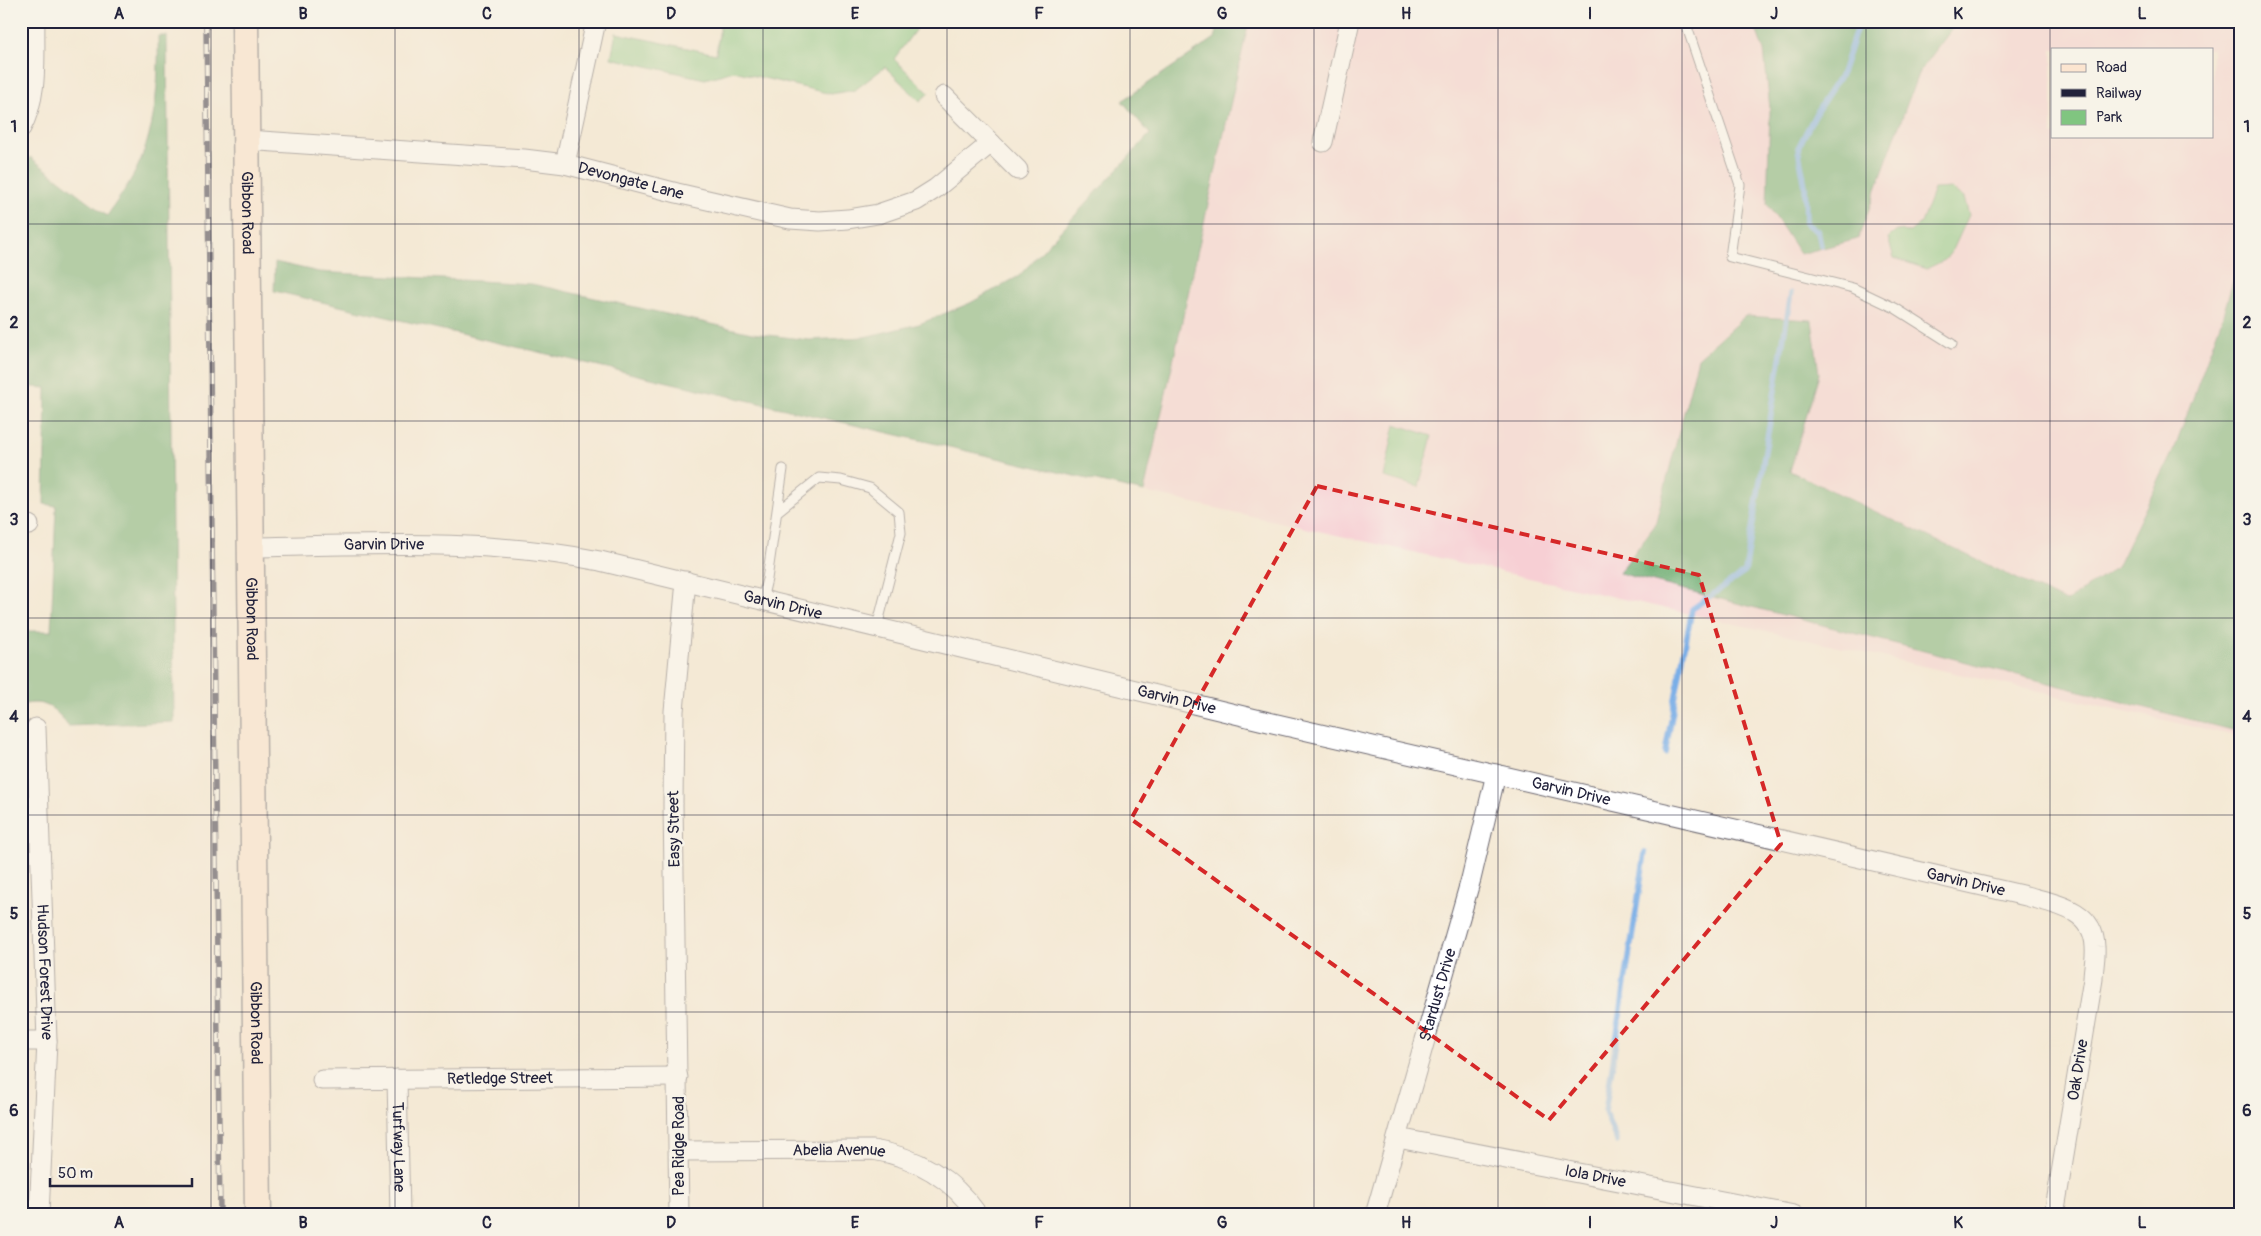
<svg xmlns="http://www.w3.org/2000/svg" width="2261" height="1236" viewBox="0 0 2261 1236" font-family="Pangolin,sans-serif">
  <style>
    .built { fill: #f7cfd4; fill-rule: evenodd }
    .green { fill: #80c580; stroke: #51745e }
    .forest { fill: #68aa6e; stroke: #456654 }
    .lines { fill: none; stroke-linecap: round; stroke-linejoin: round }
    .stream { stroke: #79aee7; stroke-width: 5.5 }
    .lane-casing { stroke: #6c6871; stroke-width: 11 }
    .street-casing { stroke: #6c6871; stroke-width: 21 }
    .secondary-casing { stroke: #6c6871; stroke-width: 29 }
    .lane { stroke: #fff; stroke-width: 9 }
    .street { stroke: #fff; stroke-width: 19 }
    .secondary { stroke: #fce5d0; stroke-width: 26 }
    .rail-casing { stroke: #22223b; stroke-width: 5.5 }
    .rail { stroke: #f7f3e8; stroke-width: 4; stroke-dasharray: 11; stroke-linecap: butt }
    .marked { fill: none; stroke: #d62828; stroke-width: 4; stroke-dasharray: 10 6; stroke-linejoin: round }
    .grid { fill: none; stroke: #22223b; stroke-width: 1; stroke-opacity: 0.55 }
    .labels { text-anchor: middle; dominant-baseline: central; stroke-width: 5; stroke-linejoin: round; paint-order: stroke }
    .street-label { font-size: 16px; fill: #22223b; stroke: #f7f3e8 }
    .neatline { fill: none; stroke: #22223b; stroke-width: 2 }
    .grid-label { font-size: 16px; text-anchor: middle; font-weight: bold; fill: #22223b }
  </style>
  <rect width="100%" height="100%" fill="#f7f3e8"/>
  <filter id="ink" filterUnits="userSpaceOnUse"><feTurbulence type="fractalNoise" baseFrequency=".02" numOctaves="2"/><feDisplacementMap in="SourceGraphic" scale="10" xChannelSelector="R" yChannelSelector="G"/><feConvolveMatrix kernelMatrix="1 2 1 2 8 2 1 2 1" color-interpolation-filters="sRGB"/></filter>
  <filter id="wash" filterUnits="userSpaceOnUse"><feTurbulence type="fractalNoise" baseFrequency=".0096" numOctaves="4" result="noise"/><feDisplacementMap in="SourceGraphic" scale="20" xChannelSelector="R" yChannelSelector="G"/><feGaussianBlur stdDeviation="1.12" result="paint"/><feColorMatrix in="noise" values="0 0 0 0 0 0 0 0 0 0 0 0 0 0 0 0 0 1.4 0 .05"/><feComposite in="paint" operator="in"/></filter>
  <g filter="url(#wash)">
    <rect width="100%" height="100%" fill="#f4e9d5"/>
    <!-- built -->
    <path class="built" d="M1249,21h991v716l-1096,-245zM2052,49h160v87h-160z"/>
    <!-- green -->
    <path class="green" d="M721,21h201l-28,38 35,34 -9,8 -35,-34 -30,23 -24,4 -97,-23 -29,8 -94,-21 5,-25 100,21z
      M1951,188l13,10 5,17 -15,33 -9,12 -19,9 -32,-11 -6,-20 9,-7 13,1 11,-9 13,-34z
      M1395,424l37,12 -13,51 -35,-10z"/>
    <!-- forest -->
    <path class="forest" d="M1219,21h30l-105,471 -870,-201 1,-29 44,10 213,12 220,49 57,7 55,-3 55,-13 51,-21 49,-27 131,-142 -28,-33 93,-63z
      M1753,21h205l-40,53 -60,165 -58,15 -33,-50 3,-95 -6,-58z
      M158,36h9l7,686 -106,4c-13,-18 -23,-27 -47,-21v-74h30l5,-125 -12,-2 2,-116 -25,-2v-220l9,-9 77,59c9,-14 19,-27 27,-42 22,-42 25,-92 24,-138z
      M2240,258v474l-621,-159 36,-48 43,-167 47,-42 67,4 7,54 -29,97 276,131 51,-35 59,-122 46,-127z"/>
    <g class="lines">
      <!-- stream -->
      <path class="stream" d="M1821,246l-3,-15 -12,-7 -1,-38 -7,-38 19,-37 25,-38 17,-52
        M1665,753l27,-144 53,-37 46,-279
        M1617,1142l-12,-30 40,-259"/>
    </g>
  </g>
  <g filter="url(#ink)">
    <g class="lines">
      <!-- lane casing -->
      <g class="lane-casing">
        <path id="lane" d="M1681,21l6,6 53,158 -10,72 123,31 42,20 57,36
          M778,511l41,-33 22,2 29,8 29,24 2,21 -24,94
          M762,600l5,-21 16,-110"/>
      </g>
      <!-- street casing -->
      <g class="street-casing">
        <g id="street">
          <path d="M944,96l74,74"/>
          <path d="M21,128c18,-33 13,-71 14,-107"/>
          <path id="s1" d="M246,140l278,19 41,5 112,29 113,26 30,2 28,-2 30,-5 38,-13 19,-12 56,-46"/>
          <path d="M1323,142l27,-121"/>
          <path d="M565,164l31,-143"/>
          <path d="M21,525h8"/>
          <path id="s2" d="M250,547c118,-2 233,-9 350,14l660,159 766,176c29,8 68,13 69,51 1,11 -2,22 -2,32l-39,236"/>
          <path id="s3" d="M36,728l11,313 -8,174"/>
          <path d="M21,1041h26"/>
          <path id="s4" d="M397,1079l3,136"/>
          <path id="s5" d="M322,1080l356,-3"/>
          <path id="s6" d="M1398,1138l396,77"/>
          <path id="s7" d="M679,1151l194,-1c44,7 79,28 105,65"/>
          <path d="M679,1215l-6,-411 1,-93 12,-130"/>
          <path id="s8" d="M1375,1215l96,-336 25,-105"/>
        </g>
      </g>
      <!-- secondary casing -->
      <g class="secondary-casing">
        <g id="secondary">
          <path id="s9" d="M245,21l13,1194"/>
        </g>
      </g>
      <!-- lane -->
      <use href="#lane" class="lane"/>
      <!-- street -->
      <use href="#street" class="street"/>
      <!-- secondary -->
      <use href="#secondary" class="secondary"/>
      <!-- rail casing -->
      <g class="rail-casing">
        <path id="rail" d="M206,21l14,1194"/>
      </g>
      <!-- rail -->
      <use href="#rail" class="rail"/>
    </g>
  </g>
  <!-- marked area -->
  <path d="M0 0H2261V1236H0ZM1317,486l382,89 82,269 -232,276 -418,-301z" fill="#f4e9d5" fill-opacity=".55" fill-rule="evenodd"/>
  <path class="marked" d="M1317,486l382,89 82,269 -232,276 -418,-301z"/>
  <!-- grid -->
  <path class="grid" d="M211,21v1194M395,21v1194M579,21v1194M763,21v1194M947,21v1194M1130,21v1194M1314,21v1194M1498,21v1194M1682,21v1194M1866,21v1194M2050,21v1194M21,224h2219M21,421h2219M21,618h2219M21,815h2219M21,1012h2219"/>
  <g class="labels">
    <!-- street labels -->
    <g class="street-label">
      <text stroke="none"><textPath href="#s1" startOffset="388">Devongate Lane</textPath></text>
      <text stroke="none"><textPath href="#s9" startOffset="192">Gibbon Road</textPath></text>
      <text stroke="none"><textPath href="#s2" startOffset="134">Garvin Drive</textPath></text>
      <text stroke="none"><textPath href="#s2" startOffset="539">Garvin Drive</textPath></text>
      <text stroke="none"><textPath href="#s9" startOffset="598">Gibbon Road</textPath></text>
      <text stroke="none"><textPath href="#s2" startOffset="944">Garvin Drive</textPath></text>
      <text stroke="none"><textPath href="#s2" startOffset="1349">Garvin Drive</textPath></text>
      <text transform="translate(674 829) rotate(-91)">Easy Street</text>
      <text stroke="none"><textPath href="#s2" startOffset="1754">Garvin Drive</textPath></text>
      <text stroke="none"><textPath href="#s3" startOffset="244">Hudson Forest Drive</textPath></text>
      <text stroke="none"><textPath href="#s8" startOffset="229">Stardust Drive</textPath></text>
      <text stroke="none"><textPath href="#s9" startOffset="1002">Gibbon Road</textPath></text>
      <text transform="translate(2078 1070) rotate(-81)">Oak Drive</text>
      <text stroke="none"><textPath href="#s5" startOffset="178">Retledge Street</textPath></text>
      <text transform="translate(679 1146) rotate(-90)">Pea Ridge Road</text>
      <text stroke="none"><textPath href="#s4" startOffset="68">Turfway Lane</textPath></text>
      <text stroke="none"><textPath href="#s7" startOffset="160">Abelia Avenue</textPath></text>
      <text stroke="none"><textPath href="#s6" startOffset="201">Iola Drive</textPath></text>
    </g>
  </g>
  <!-- margin -->
  <rect width="2261" height="1236" fill="none" stroke="#f7f3e8" stroke-width="55"/>
  <!-- legend -->
  <rect x="2051" y="48" width="162" height="90" fill="#f7f3e8" stroke="#a29fa3"/>
  <rect x="2061" y="64" width="25" height="8" fill="#fce5d0" stroke="#a29fa3"/>
  <text x="2096" y="72" font-size="15" fill="#22223b">Road</text>
  <rect x="2061" y="89" width="25" height="8" fill="#22223b" stroke="#a29fa3"/>
  <text x="2096" y="98" font-size="15" fill="#22223b">Railway</text>
  <rect x="2061" y="110" width="25" height="15" fill="#80c580" stroke="#a29fa3"/>
  <text x="2096" y="122" font-size="15" fill="#22223b">Park</text>
  <!-- scale -->
  <path d="M50 1178v8h142v-8" fill="none" stroke="#22223b" stroke-width="2.5"/>
  <text x="58" y="1178" font-size="15" fill="#22223b" stroke="#f7f3e8" stroke-width="4" paint-order="stroke">50 m</text>
  <rect x="28" y="28" width="2206" height="1180" class="neatline"/>
  <g class="grid-label">
    <text x="119" y="19">A</text>
    <text x="303" y="19">B</text>
    <text x="487" y="19">C</text>
    <text x="671" y="19">D</text>
    <text x="855" y="19">E</text>
    <text x="1039" y="19">F</text>
    <text x="1222" y="19">G</text>
    <text x="1406" y="19">H</text>
    <text x="1590" y="19">I</text>
    <text x="1774" y="19">J</text>
    <text x="1958" y="19">K</text>
    <text x="2142" y="19">L</text>
    <text x="14" y="132">1</text>
    <text x="2247" y="132">1</text>
    <text x="14" y="328">2</text>
    <text x="2247" y="328">2</text>
    <text x="14" y="525">3</text>
    <text x="2247" y="525">3</text>
    <text x="14" y="722">4</text>
    <text x="2247" y="722">4</text>
    <text x="14" y="919">5</text>
    <text x="2247" y="919">5</text>
    <text x="14" y="1116">6</text>
    <text x="2247" y="1116">6</text>
    <text x="119" y="1228">A</text>
    <text x="303" y="1228">B</text>
    <text x="487" y="1228">C</text>
    <text x="671" y="1228">D</text>
    <text x="855" y="1228">E</text>
    <text x="1039" y="1228">F</text>
    <text x="1222" y="1228">G</text>
    <text x="1406" y="1228">H</text>
    <text x="1590" y="1228">I</text>
    <text x="1774" y="1228">J</text>
    <text x="1958" y="1228">K</text>
    <text x="2142" y="1228">L</text>
  </g>
</svg>
